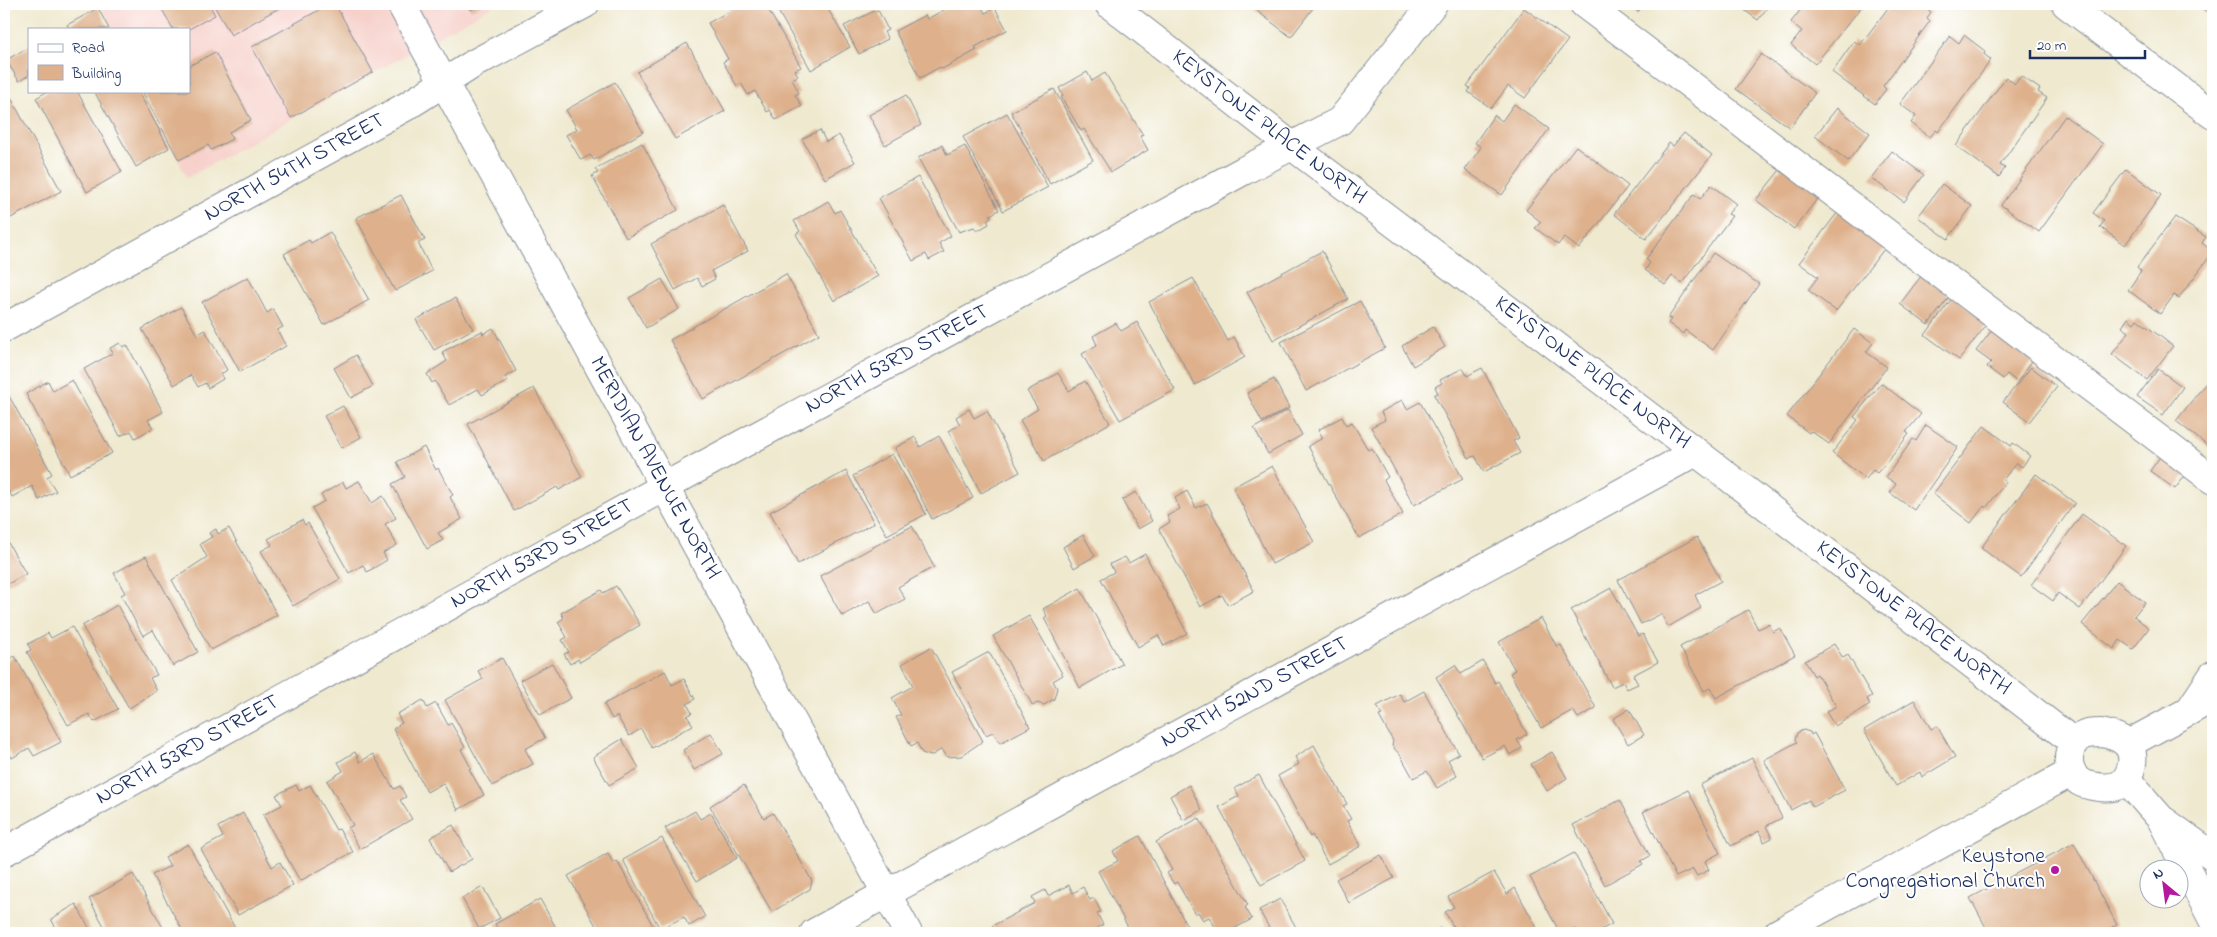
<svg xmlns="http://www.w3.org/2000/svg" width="2217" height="937" viewBox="0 0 2217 937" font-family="'Indie Flower',sans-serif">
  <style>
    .built { fill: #f7d0ca }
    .building { fill: #deb18c }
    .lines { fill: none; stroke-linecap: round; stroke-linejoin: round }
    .minor-casing { stroke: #858c96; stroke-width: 30 }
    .minor { stroke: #fff; stroke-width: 28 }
    .poi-dot { fill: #b5179e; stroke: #fff; stroke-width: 2 }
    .labels { text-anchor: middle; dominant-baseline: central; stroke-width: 4; stroke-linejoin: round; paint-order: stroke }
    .street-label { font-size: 22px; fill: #1b2f5e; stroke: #fff }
    .poi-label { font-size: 22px; fill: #1b2f5e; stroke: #fff; text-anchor: end }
  </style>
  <rect width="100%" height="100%" fill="#fff"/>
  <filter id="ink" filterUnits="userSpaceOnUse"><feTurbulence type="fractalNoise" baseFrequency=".02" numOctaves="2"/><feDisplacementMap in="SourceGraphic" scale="10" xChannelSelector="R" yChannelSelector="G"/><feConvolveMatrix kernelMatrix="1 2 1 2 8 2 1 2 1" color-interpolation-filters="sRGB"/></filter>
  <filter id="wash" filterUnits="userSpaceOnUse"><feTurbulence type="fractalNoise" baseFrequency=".0096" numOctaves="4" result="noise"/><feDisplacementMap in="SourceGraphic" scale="20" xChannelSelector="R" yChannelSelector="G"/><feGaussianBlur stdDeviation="1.12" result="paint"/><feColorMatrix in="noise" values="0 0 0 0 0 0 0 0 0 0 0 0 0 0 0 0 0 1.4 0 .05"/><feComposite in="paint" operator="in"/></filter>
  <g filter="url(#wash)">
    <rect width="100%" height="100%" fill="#efe9cf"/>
    <!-- built -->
    <path class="built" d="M100,4h396l-309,174 -43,-87h45v-62h-76z"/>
    <g id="blocks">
      <!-- building -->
      <path class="building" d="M159,4h50l6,11 -26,14h-16z
        M213,4h73l-55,31z
        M330,4h5l38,68 -82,46 -39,-71z
        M468,4h15l-12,6z
        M742,4h23l36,63 -6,3 3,6 -6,3 7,14 -4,2 7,11 -26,14 -6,-10 -3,2 -12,-21 -7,4 -7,-12 -4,3 -14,-24 5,-3 -20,-36z
        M774,4h51l25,43 -39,23z
        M955,4h25l5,9 10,-5 12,22 -32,17 2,3 -35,19 -2,-2 -20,11 -25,-47 30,-16 2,4z
        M1248,4h68l-25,33z
        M1626,4h17l-5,8z
        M1736,4h39l-3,4 -3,-3 -11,15z
        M1805,4h59l-49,60 -24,-19 11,-14 -11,-9z
        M1891,4h29l11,8 -4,6 3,3 -47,65 3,3 -11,15 -43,-32 22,-31 6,4z
        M2195,4h18v12z
        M98,8l11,21h-40l-2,-4z
        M1524,8l44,32 -43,58 -17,-12 -17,22 -23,-16 2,-4 -3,-2z
        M878,10l10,20 -4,2 4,7 -29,15 -15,-28 30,-15v1z
        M1964,35l21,16 -1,3 7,6 -53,72 -2,-2 -6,7 -19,-14 5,-7 -16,-12 50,-68 9,7z
        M687,43l38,68 -50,28 -38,-67z
        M29,47v28l-10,6 -13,-21z
        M215,52l36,68 -22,12 3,7 -21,11 -3,-5 -29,15 -37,-69h47v-25z
        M1761,54l54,39 -25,35 -54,-39z
        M1087,72l5,9 13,-8 38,62 -3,1 8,14 -37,22 -27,-43 -3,2 -20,-34 2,-1 -4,-8z
        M2021,76l19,13 -2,3 9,6 -47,67 5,3 -6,9 -43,-31 50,-69 9,7z
        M615,82l28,50 -49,28 -4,-5 -9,5 -15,-25 11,-6 -11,-19z
        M1054,89l39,71 -43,24 -39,-72z
        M48,91h29l45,81 -35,20 -51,-94z
        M94,91h44l31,57 -33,19z
        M906,95l15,30 -36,20 -16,-30z
        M10,96l51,95 -52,28 -5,-9v-111z
        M1514,104l35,25 -47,66 -37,-25 16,-23 -6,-4 19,-28 8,6z
        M1837,108l33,25 -22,28 -33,-25z
        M1007,113l41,74 -45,24 -40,-74z
        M2065,116l38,28 -64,88 -38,-27z
        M820,130l6,12 13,-7 16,27 -30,17 -23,-40z
        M1684,133l28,22 -66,84 -32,-25 55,-71 4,3z
        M642,143l36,67 -52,28 -34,-62 6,-3 -3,-4z
        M942,145l5,10 18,-9 34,64 -9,5 1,2 -4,3 2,4 -12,7 -3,-4 -15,5 -41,-74z
        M1576,146l52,40 -49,63 -15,-12 -6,8 -23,-17 6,-6 -15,-12z
        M1892,151l32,24 -20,27 -33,-24z
        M1784,165l37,29 -27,35 -38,-29z
        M2126,169l35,26 -36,50 -25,-18 4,-6 -11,-8z
        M918,177l33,59 -12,7 5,9 -15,8 -3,-6 -13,7 -34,-63z
        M1942,184l30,22 -24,33 -30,-22z
        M1711,185l25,19 -8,10 4,2 -50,67 -10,-7 -7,9 -20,-15 5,-7 -4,-4 48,-65 6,5z
        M401,195l24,45 -7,3 14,28 -37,20 -39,-73z
        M828,201l7,12 5,-3 38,66 -44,25 -38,-67 4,-3 -6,-10z
        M723,205l25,46 -37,20 4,8 -13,7 -5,-8 -22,12 -24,-46z
        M1841,208l47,36 -52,67 -28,-21 10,-13 -19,-14z
        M2175,217l31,20 -4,6 11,9 -35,47 -4,-4 -14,19 -32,-24 13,-19 -4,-4z
        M330,232l39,68 -45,25 -40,-71 25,-14 2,3z
        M1322,251l26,48 -75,41 -26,-48z
        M1713,253l46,31 -46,66 -28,-20 -2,4 -15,-11 3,-4 -3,-1z
        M786,274l33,60 -116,65 -33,-59z
        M1922,275l28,21 -22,29 -28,-21z
        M248,277l19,36 6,-4 10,18 -6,3 9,16 -46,26 -38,-70z
        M1193,278l35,63 6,-4 11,20 -50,28 -46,-83z
        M662,279l17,30 -33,19 -17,-30z
        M1953,297l35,26 -29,37 -34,-25z
        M455,298l18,31 -39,21 -18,-30z
        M1360,301l25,47 -79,43 -25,-49z
        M181,307l16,28 8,-5 22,40 -6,4 2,5 -15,9 -3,-5 -7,4 -7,-12 -17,10 -32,-56z
        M2128,318l6,5 3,-4 36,27 -26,34 -35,-26 17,-22 -7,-5z
        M1137,322l38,68 -55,30 -38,-66 15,-9 -4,-9 23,-13 5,8z
        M1433,327l12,20 -32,19 -11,-20z
        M493,328l23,43 -11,6 3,4 -26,14 -4,-6 -29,16 -14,-24 -3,2 -5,-9 20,-13 -5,-9 40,-21 1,3z
        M1854,329l19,14 -7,9 21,15 -58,77 -18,-13 -2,2 -22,-17z
        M1992,330l40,31 -15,21 -10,-8 -4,5 -16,-12 4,-5 -15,-11z
        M120,343l3,4 4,-2 36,67 -15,8 5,8 -18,10 -4,-7 -11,5 -36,-67 29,-16 -3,-5z
        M356,355l17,31 -22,12 -17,-30z
        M2031,367l26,20 -28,35 -26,-20z
        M1463,368l4,8 15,-8 37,70 -6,3 7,12 -36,19 -9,-16 -6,2 -35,-63 4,-2 -3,-6 7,-4 -2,-3z
        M2158,369l25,18 -20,28 -26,-18z
        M1058,373l11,18 16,-10 25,42 -66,38 -24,-41 18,-11 -11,-18z
        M2213,374v76l-37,-29z
        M1274,379l15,29 -27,14 -15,-29z
        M72,380l40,73 -42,22 -44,-81 22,-13 5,10z
        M1881,383l40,31 -15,18 3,2 -16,21 -16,18 -4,-3 -7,9 -34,-26 26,-33 -4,-3z
        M534,388l48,89 -23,13 -2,-3 -43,24 -46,-87z
        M9,396l43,78 -5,3 9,14 -17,9 -7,-14 -20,11 -8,-14v-84z
        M1402,400l5,9 13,-7 43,77 -49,26 -43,-78 14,-7 -4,-8z
        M343,406l18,31 -19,11 -18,-32z
        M969,409l5,9 13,-7 33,61 -39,21 -33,-62 12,-6 -4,-8z
        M1288,410l14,25 -34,19 -14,-26z
        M1342,417l4,8 6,-3 16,28 4,-2 16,29 -4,3 19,34 -44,24 -51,-92 15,-8 -5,-8z
        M1926,425l32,22 -44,63 -24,-17 6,-9 -10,-7 27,-38 3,2z
        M1984,426l27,20 2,-3 17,13 -8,11 -6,-4 -13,17 3,2 -20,26 -2,-2 -13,17 -38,-29z
        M939,436l34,62 -41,21 -37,-71 20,-11 5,10z
        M424,447l12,23 2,-2 15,27 -3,2 12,22 -24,14 5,7 -16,9 -35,-65 13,-7 -8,-15z
        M2164,451l26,18 -15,20 -25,-18z
        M892,454l34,60 -39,21 -34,-59z
        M1272,466l42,76 -42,22 -39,-77z
        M846,471l28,52 -76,41 -28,-52z
        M2036,474l39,29 -54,74 -40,-29z
        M359,481l13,22 11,-7 13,22 -11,6 12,21 -14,8 4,7 -20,12 -4,-7 -14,8 -37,-65 13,-7 -4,-6 22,-13 3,6z
        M1187,491l9,17 11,-5 47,88 -26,14 -6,-10 -22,12 -41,-78 11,-7 -3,-6 13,-7 -5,-11z
        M1136,492l16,29 -14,8 -16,-29z
        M2082,514l44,32 -46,63 -22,-16 -5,8 -22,-16z
        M302,520l3,5 3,-2 32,56 -47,27 -32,-55 11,-6 -4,-6z
        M912,526l22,41 -36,20 7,12 -28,15 -8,-13 -27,15 -22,-40z
        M229,528l48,87 -66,35 -39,-70 35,-23 -7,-13 12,-7 -3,-4 7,-4 2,5z
        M1083,535l12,21 -21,12 -11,-21z
        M1697,537l24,44 -26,14 6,13 -33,19 -7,-13 -20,10 -23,-44z
        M7,541l19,33 -22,12v-43z
        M1145,554l42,79 -23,13 -6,-11 -20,12 -37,-68 13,-7 -4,-8 15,-7 4,6z
        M146,556l52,96 -25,14 -20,-36 -10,6 -22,-41 4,-2 -11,-20z
        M2117,581l28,21 -11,14 15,12 -16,21 -13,-9 -6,9 -32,-25z
        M616,586l24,39 -60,37 -2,-3 -8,5 -6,-10 5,-2 -7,-12 5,-3 -9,-15 6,-4 -3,-5 40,-23 2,3z
        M1080,588l42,76 -42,24 -36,-70 3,-2 -4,-7z
        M1611,588l27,48 5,-2 15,28 -25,13 5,9 -11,5 -4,-7 -11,5 -41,-77z
        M117,605l40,70 -7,3 7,13 -28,17 -47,-82z
        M1748,610l10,19 11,-5 4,8 7,-4 15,27 -79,43 -6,-10 -6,3 -24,-44z
        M1029,616l34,59 -10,6 4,7 -3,11 -10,6 -7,-2 -4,3 -40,-70z
        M1541,618l16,29 4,-2 35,63 -18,10 -5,-8 -32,18 -31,-55 5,-3 -16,-28z
        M72,627l46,82 -24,13 -5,-8 -21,11 -41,-73 4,-2 -3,-6 20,-11 3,5z
        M1834,644l9,14 5,-3 24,41 -5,3 3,6 -35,21 -9,-14 10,-6 -19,-32 -3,2 -9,-15z
        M931,647l52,94 -22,15 -14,1 -5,-8 -11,7 -9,-3 -5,-10 -6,3 -15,-29 5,-2 -9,-17 21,-12 -11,-22z
        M989,652l41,75 -30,16 -7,-11 -7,3 -34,-63z
        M15,656l46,86 -27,14 -5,-8 -17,10 -8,-15v-81z
        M502,658l43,80 -20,11 8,15 -41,22 -47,-86 38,-21 -5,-8z
        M1483,661l12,22 3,-2 29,53 -10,6 5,8 -12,7 -5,-9 -23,12 -46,-81 19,-12 6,9z
        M552,663l19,35 -31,17 -20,-35z
        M665,671l7,14 12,-6 11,20 -8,5 5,9 -5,3 6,9 -41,23 -11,-19 -12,7 -12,-20 -5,3 -8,-15z
        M1424,691l35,63 -11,6 9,16 -20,12 -10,-17 -14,7 -12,-22 -9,-10 1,-5 -14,-25 3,-1 -5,-9 23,-12 4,8z
        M423,700l4,8 9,-5 12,22 3,-2 14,24 -4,2 10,19 -2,1 15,26 -26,15 -15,-27 -16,9 -34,-63 9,-6 -5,-9z
        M1914,700l17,29 6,-3 18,31 -33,20 -2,-5 -24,14 -32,-56z
        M1629,709l15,26 -16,9 -15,-25z
        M1803,730l7,2 1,3 3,-2 31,57 -32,17 -4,-7 -18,10 -27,-50 33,-18 -2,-2 2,-7z
        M711,733l12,21 -29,16 -11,-20z
        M622,739l17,29 -30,17 -16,-28z
        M1314,745l33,59 -4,2 8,13 -4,2 14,25 -33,18 -16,-29 -2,2 -32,-61 21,-12 -4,-7z
        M355,752l5,10 13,-8 21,35 6,-3 6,11 -6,3 12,19 -52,30 -12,-21 5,-3 -26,-44 16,-10 -5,-9z
        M1552,752l15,26 -20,13 -16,-27z
        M1752,758l30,60 -16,8 6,12 -8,4 -5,-11 -28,15 -31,-61z
        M1259,775l46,86 -44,24 -42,-78 20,-11 -4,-8z
        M296,785l3,6 11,-6 26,45 3,-1 14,23 -53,29 -37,-66 19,-10 -6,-10z
        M744,785l20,33 9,-5 39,68 -2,8 -38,23 -62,-106z
        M1189,785l13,25 -19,10 -13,-24z
        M1688,790l32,63 -15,8 4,9 -12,6 -4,-7 -17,8 -33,-65z
        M1620,800l30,56 -9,5 2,3 -38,21 -32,-60z
        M695,811l5,8 11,-6 26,45 -40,23 -32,-53z
        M243,813l29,54 8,-5 13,23 -55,30 -37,-66 22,-12 -5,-10z
        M1199,818l49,87 -3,2 7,12 -26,14h-7l-10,-16 -6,3 -5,-8 -3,2 -18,-32 -3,2 -7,-11 5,-3 -16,-28z
        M453,825l19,34 -23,13 -19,-34z
        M1140,836l47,90 -15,7h-41l-33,-62 20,-10 -5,-10z
        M662,838l43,79 -16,9 -5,-9 -24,12 -37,-69z
        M2074,843l43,82 -16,8h-112l-19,-35z
        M188,844l48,86 -5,3h-47l-32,-58 18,-9 -5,-9z
        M608,853l5,10 4,-2 40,72h-57l-32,-57z
        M1574,853l38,71 -17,9h-18l-2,-4 -8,4h-7l-30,-56z
        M1381,855l13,23 -45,25 -13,-24z
        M1494,872l13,22 8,-6 22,40 -9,5h-62l-4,-7 -7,4 -10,-18 9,-5 -6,-10z
        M133,874l33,59h-58l-19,-34z
        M1069,885l4,8 10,-6 7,13 4,-2 7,14 -4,1 6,12 -15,8h-92l-4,-7 43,-23 -3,-6 13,-7 3,6z
        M483,887l17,31 -21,11 -17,-31z
        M540,899l19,34h-59l-5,-9z
        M1280,899l17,30 -8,4h-17l-13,-23z
        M76,904l16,29h-44l8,-5 -5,-9z
        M1440,928l4,5h-13z"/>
    </g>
  </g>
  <g filter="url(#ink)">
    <use href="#blocks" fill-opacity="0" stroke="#858c96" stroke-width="1"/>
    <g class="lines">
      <!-- minor casing -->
      <g class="minor-casing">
        <g id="minor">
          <path id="s1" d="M401,4l507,929"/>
          <path id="s2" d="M1109,4l183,142 404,306 379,291"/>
          <path d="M1584,4l629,476"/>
          <path d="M2066,4l147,111"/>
          <path id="s3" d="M4,328l403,-222 68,-43 110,-59"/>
          <path d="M2189,711l24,-36"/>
          <path d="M2101,733c18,3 34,10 31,31 -1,7 -5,15 -11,20 -7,4 -16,4 -23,3 -6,-1 -13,-2 -18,-5 -14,-10 -15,-34 -1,-44 7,-5 15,-5 22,-5z"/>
          <path d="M2128,744l85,-46"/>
          <path d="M2126,779l35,40 52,101"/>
          <path d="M2164,821l49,35"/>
          <path id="s4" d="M4,852l698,-386 541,-295 97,-50 93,-117"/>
          <path id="s5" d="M814,933l882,-481"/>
          <path d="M1778,933l294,-161"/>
        </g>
      </g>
      <!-- minor -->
      <use href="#minor" class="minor"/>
    </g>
  </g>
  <!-- markers -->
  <circle class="poi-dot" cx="2055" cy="870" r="5"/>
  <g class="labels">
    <!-- street labels -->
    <g class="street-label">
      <text stroke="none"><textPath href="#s2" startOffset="202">KEYSTONE PLACE NORTH</textPath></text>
      <text stroke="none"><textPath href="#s3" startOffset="332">NORTH 54TH STREET</textPath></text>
      <text stroke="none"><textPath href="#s4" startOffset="1020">NORTH 53RD STREET</textPath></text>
      <text stroke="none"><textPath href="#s2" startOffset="608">KEYSTONE PLACE NORTH</textPath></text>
      <text stroke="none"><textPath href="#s1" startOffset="529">MERIDIAN AVENUE NORTH</textPath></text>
      <text stroke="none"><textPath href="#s4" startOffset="615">NORTH 53RD STREET</textPath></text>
      <text stroke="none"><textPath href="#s2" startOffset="1012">KEYSTONE PLACE NORTH</textPath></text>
      <text stroke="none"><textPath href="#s5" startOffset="502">NORTH 52ND STREET</textPath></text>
      <text stroke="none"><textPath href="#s4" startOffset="210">NORTH 53RD STREET</textPath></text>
    </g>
    <!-- poi labels -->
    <g class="poi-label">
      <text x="2045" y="857">Keystone<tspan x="2045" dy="25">Congregational Church</tspan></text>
    </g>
  </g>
  <!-- margin -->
  <rect width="2217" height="937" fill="none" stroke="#fff" stroke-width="20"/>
  <!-- legend -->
  <rect x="28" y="28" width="162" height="65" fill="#ffffff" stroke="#a4acbf"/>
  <rect x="38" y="44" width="25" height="8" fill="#ffffff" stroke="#a4acbf"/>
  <text x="72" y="52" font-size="15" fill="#1b2f5e">Road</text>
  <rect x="38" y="65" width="25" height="15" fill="#deb18c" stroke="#a4acbf"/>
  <text x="72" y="78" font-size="15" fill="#1b2f5e">Building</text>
  <!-- north arrow -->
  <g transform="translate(2164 884) rotate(331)"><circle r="24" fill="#ffffff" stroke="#a4acbf"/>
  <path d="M0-4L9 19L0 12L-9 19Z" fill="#b5179e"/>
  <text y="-8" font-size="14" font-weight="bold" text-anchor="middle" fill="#1b2f5e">N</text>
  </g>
  <!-- scale -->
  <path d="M2030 50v8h115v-8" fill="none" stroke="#1b2f5e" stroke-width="2.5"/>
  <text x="2037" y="50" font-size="15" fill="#1b2f5e" stroke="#ffffff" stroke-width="4" paint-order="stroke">20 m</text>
</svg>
